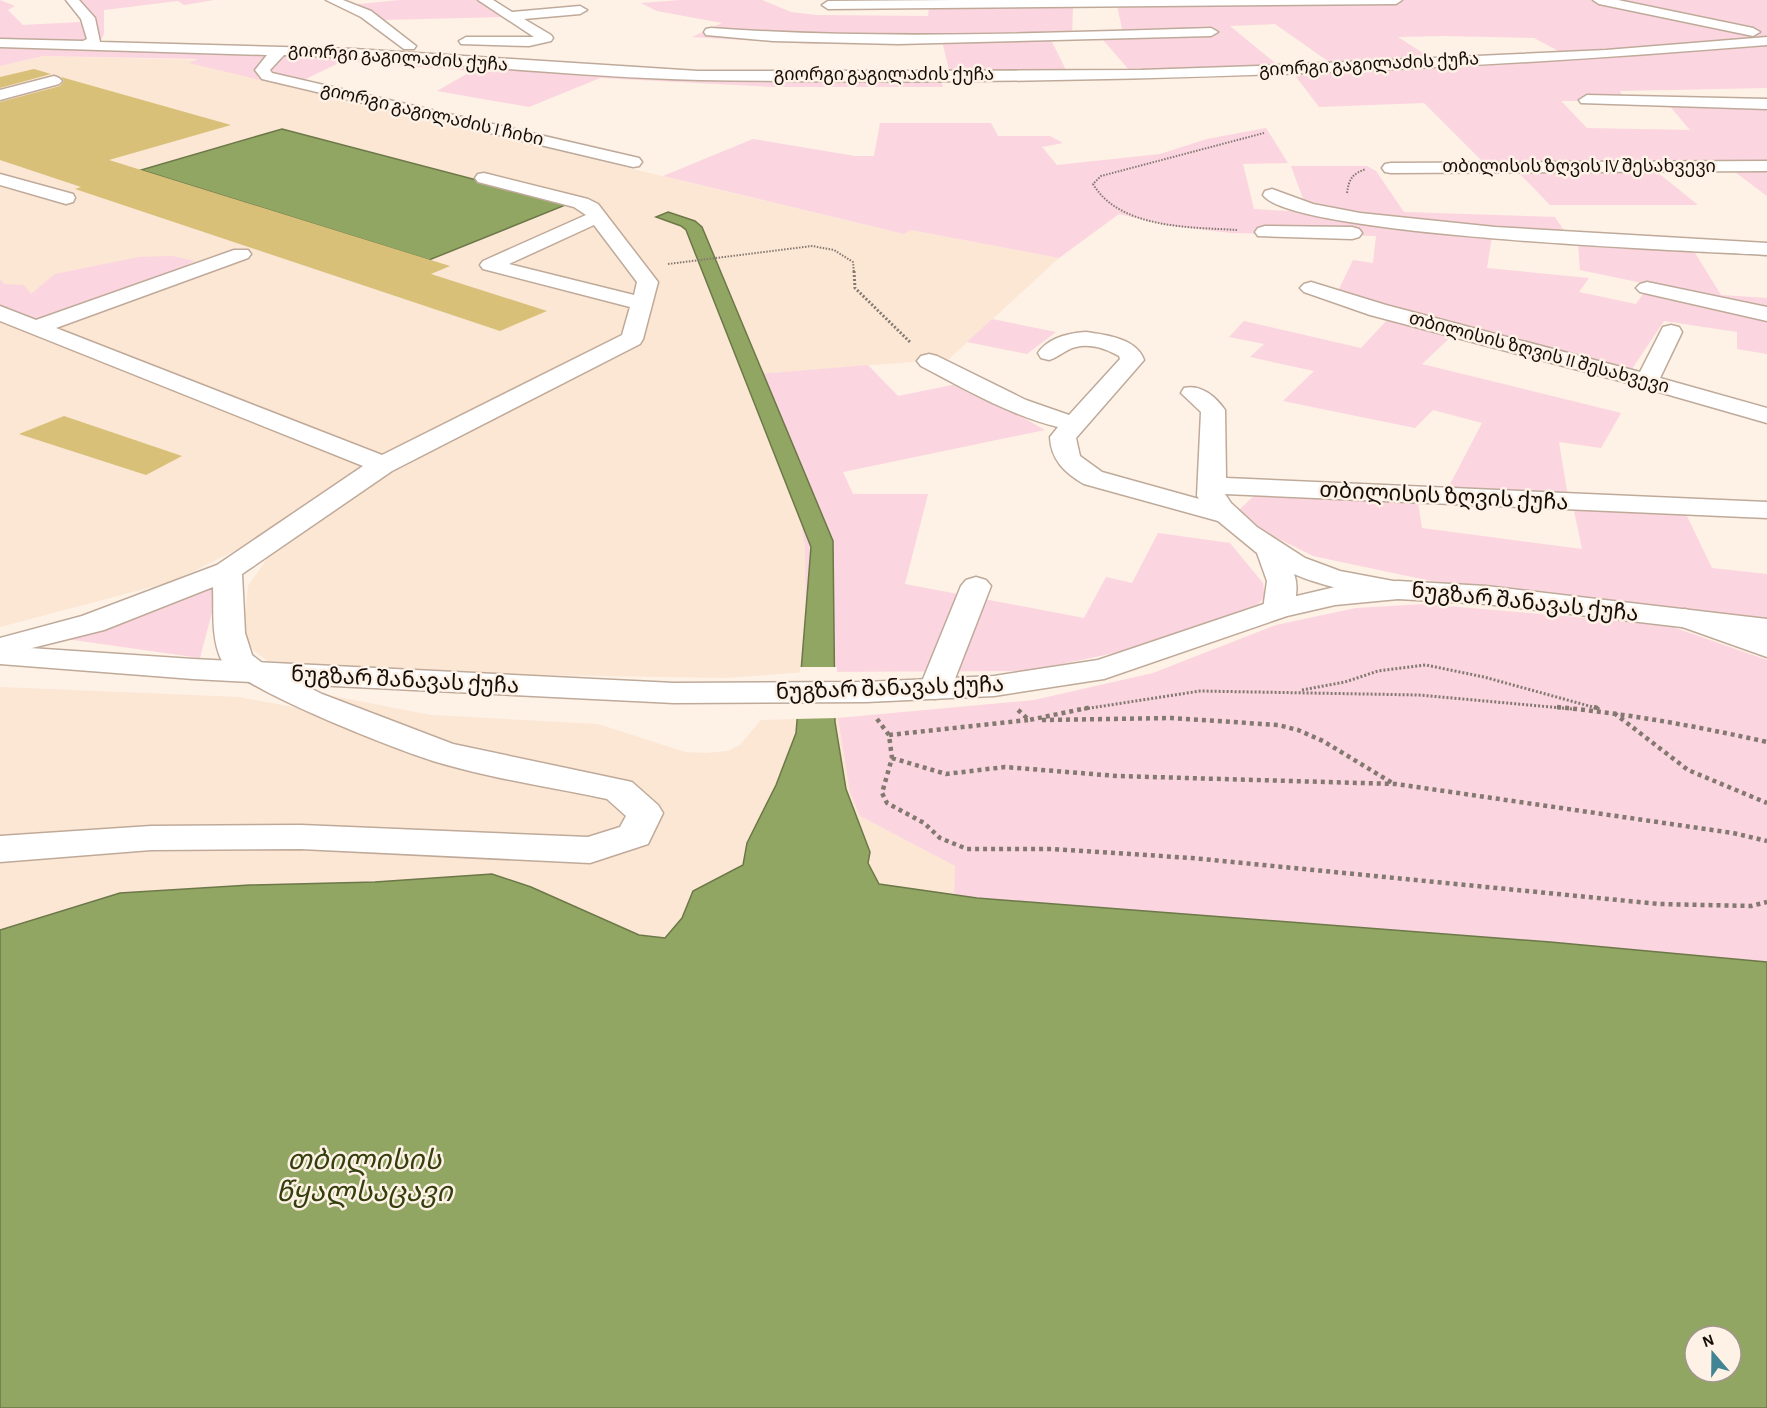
<svg xmlns="http://www.w3.org/2000/svg" width="1767" height="1408" viewBox="0 0 1767 1408" font-family="'Alegreya Sans','Noto Sans Georgian',sans-serif">
  <style>
    .built { fill: #fce6d4 }
    .green { fill: #fbd5df }
    .water { fill: #92a663; stroke: #6c7848; stroke-width: 1.5; fill-rule: evenodd }
    .pier { fill: #fef1e6 }
    .building { fill: #d8c079 }
    .lines { fill: none; stroke-linecap: round; stroke-linejoin: round }
    .minor-casing { stroke: #bfaa9a; stroke-width: 3 }
    .major-casing { stroke: #bfaa9a; stroke-width: 3 }
    .path-far2 { stroke: #837971; stroke-width: 2; stroke-dasharray: 1.5 1.5; stroke-linecap: butt }
    .path-far1 { stroke: #837971; stroke-width: 3; stroke-dasharray: 2 2; stroke-linecap: butt }
    .path { stroke: #837971; stroke-width: 4.5; stroke-dasharray: 4 4; stroke-linecap: butt }
    .minor { fill: #fff; fill-rule: evenodd }
    .major { fill: #fff; fill-rule: evenodd }
    .labels { text-anchor: middle; dominant-baseline: central; stroke-width: 5; stroke-linejoin: round; paint-order: stroke }
    .far-street-label { font-size: 18px; fill: #150e08; stroke: #fef1e6 }
    .street-label { font-size: 22px; fill: #150e08; stroke: #fef1e6 }
    .near-water-label { font-size: 28px; font-style: italic; fill: #33400d; stroke: #fef1e6 }
  </style>
  <rect width="100%" height="100%" fill="#fef1e6"/>
  <!-- built -->
  <path class="built" d="M43,56l159,4 -11,3 713,171 7,-4 148,28 -110,101 -203,16 54,142 5,29 1,126 -81,6 -245,-4 -212,-13 -18,-13 -6,-22 4,-40 23,-33 -27,-7 -70,35 -174,46v-561z
    M0,687l239,10 59,11 24,-14 109,21 167,9 87,28 21,1 22,-2 12,-6 21,-25 77,-2 12,75 10,23 95,50 -1,29 -75,-11 -186,7 -11,27 -17,20 -26,-3 -108,-48 -156,-5 -125,3 -130,8 -120,37z"/>
  <!-- green -->
  <path class="green" d="M0,0l15,6 -7,4 15,15 57,-3 7,18 -87,2z
    M77,0h137l-30,5 -6,-4 -74,9v24l-5,10z
    M400,0h80l26,17 -125,3 -32,-15z
    M681,0h81l29,12 26,3 111,1 1,-9h-50l2,-7h886v38l-203,16 -30,-16 -90,-2 -46,1 36,23 -102,4 -57,-40 -45,2 50,41 -150,4 -33,-38h26l-6,-27h-44l-1,31 -22,1 17,34 -117,2 -8,-33 -130,3 -120,-7 30,-14 -65,-12 -16,-8z
    M1767,42v46l-147,3 3,7 -43,-1 -1,4h-18l26,27 103,2 -22,-26 99,3v57l-281,1 -62,-62 -105,4 -28,-37z
    M0,46l215,4 315,18 410,9 3,10h-169l-174,-9 -71,29 -92,-16 35,-20 -129,-10 -54,26 -100,-24 9,-4 -155,-3 -43,10z
    M880,123h111l7,13h52l13,7 -21,4 15,18 103,-11 47,-15 59,-11 22,35 -45,1 11,45 54,3 -17,-46h76l9,5 28,41 151,5 12,18 -75,2 -5,31 102,10 -10,14 57,12 9,-13 122,27v36l-30,-5v-17l-73,-11 -34,51 -293,-79 16,-33 20,3 3,-27 -145,-3 -60,-7 -52,-12 -60,44 -148,-28 -7,4 -241,-58 90,-37 102,17h19z
    M1652,168l46,37h-148l-35,-36z
    M1731,169h36v27z
    M1578,243l114,5 29,47 46,3v11l-187,-39z
    M172,256l23,5 -22,11 -136,47 -37,-13v-27l4,5 20,1 7,9 24,-20 84,-17z
    M1389,318l65,16 -32,30 199,49 -20,35 -42,-6 9,55 -122,-5 36,-69 -49,-13 -18,18 -132,-27 31,-30 -64,-14 14,-13 -35,-7 15,-16 117,27z
    M992,319l64,13 -29,22 -60,-12z
    M868,365l30,31 64,-13 83,47 -202,42 10,22h75l-23,90 179,34 22,-41 26,6 26,-50 72,10 33,40 2,14 -8,8 -129,45 -99,21 -223,1 -1,-126 -5,-29 -54,-142z
    M1273,492l145,10 4,26 160,21 -9,-43 111,4 28,58 55,6v44l-336,-37 -118,-25 -61,-31 -12,-16 14,-13z
    M220,582l-20,76 -134,-19 76,-23z
    M1425,604l242,21 100,35v302h-17l-101,24 -695,-91 1,-29 -95,-50 -10,-23 -12,-75 196,-18 119,-27 123,-48 80,-17z"/>
  <!-- water -->
  <path class="water" d="M282,129l286,75 -139,56 -288,-90z
    M668,212l27,9 7,6 131,314 2,181 11,67 24,63 -2,11 11,21 98,14 573,44 217,20v446h-1767v-478l120,-37 130,-8 125,-3 117,-8 39,13 108,48 26,3 17,-20 11,-27 50,-26 4,-22 29,-58 20,-52 15,-186 -125,-317 -5,-4 -25,-9zM1695,1336h36v36h-36z"/>
  <!-- pier -->
  <path class="pier" d="M800,667h37l1,51 -43,1z"/>
  <!-- building -->
  <path class="building" d="M34,69l17,5 -51,14v-11z
    M61,77l170,48 -122,35 341,106 -19,8 116,37 -47,20 -425,-142 6,-2 -81,-27v-58l60,-16 4,-5z
    M64,416l118,40 -36,19 -127,-41z"/>
  <g class="lines">
    <!-- minor casing -->
    <g class="minor-casing">
      <path id="minor" d="M66,0h13l16,18 5,24 254,7 344,22h181l262,-1 117,-4 348,-16 161,-13v8c-354,29 -710,41 -1066,35 -139,-3 -277,-21 -417,-25l-14,15 2,3 367,85 3,4 -3,4 -6,1 -371,-88 -7,-9 12,-15 -267,-8v-8l83,2 4,-2 -6,-20z
        M326,0h17l28,11 45,35 -2,3h-10l-43,-32z
        M478,0h15l19,12 68,-6 7,4 -7,4 -56,5 27,16 2,3 -2,3 -22,5 -68,-2 -2,-3 7,-4h68z
        M954,0h448l-6,4 -568,5 -6,-4 6,-4z
        M1593,0h25l135,28 7,4 -7,4 -154,-32z
        M711,28c167,12 333,5 500,0l7,4 -7,4 -313,8 -125,-3 -67,-6 -2,-3 2,-3z
        M54,76l5,2 3,3 -3,3 -59,16v-10z
        M1587,95l180,4v10l-186,-6 -2,-3z
        M1767,161v10l-376,2 -6,-1 -3,-4 3,-4 6,-1z
        M484,173l104,26 10,5 60,78 -15,57 -3,5 -248,127 -150,103 3,59 7,22 14,11 56,28 131,50 179,38 26,23 5,8 -15,31 -58,19 -289,-14 -150,1 -151,12v-26l151,-10 150,-1 287,12 32,-10 6,-11 -19,-17c-57,-12 -118,-21 -174,-38 -35,-11 -199,-74 -212,-102 -10,-22 -7,-49 -8,-72l-109,43 -104,26v-18l82,-22 135,-51 146,-99 -363,-145v-15l36,14 198,-70h14l3,4 -3,4 -192,70 326,127 240,-120 8,-28 -147,-38 -3,-4 3,-4 103,-46 -12,-8 -96,-25 -3,-4 3,-4zM594,225l43,57 -3,13 -125,-31z
        M0,174l73,20 2,4 -2,4 -7,2 -66,-19z
        M1272,189l41,15 47,9 135,14 272,16v12c-69,-4 -476,-19 -504,-60l2,-4z
        M1265,226l87,1 7,2 3,4 -3,4 -7,2 -94,-3 -3,-4 3,-4z
        M1311,282l75,23 254,67 23,-45 8,-2 8,2 3,5 -22,46 107,30v15l-143,-41 -254,-67 -66,-23 -4,-4 4,-4z
        M1647,282l120,25v14l-127,-29 -4,-4 4,-4z
        M1086,332c20,3 50,6 58,28l-68,78 4,18 22,16 97,27 -2,-3 4,-84 -20,-19 3,-5c17,-4 32,9 41,22l1,68 541,24v16l-542,-24 6,9 26,24 48,31 35,13 69,13 4,6 -4,6c-25,6 -91,-11 -115,-22 5,12 2,31 -5,41l-11,3 -11,-3 -4,-6 4,-28 -10,-28 -39,-32 -134,-37c-19,-11 -33,-24 -34,-47l8,-10c-49,-12 -93,-38 -137,-61l-4,-5 4,-5 8,-2 8,2 89,44 43,15 51,-56 -1,-3c-12,-7 -29,-13 -43,-9 -10,2 -17,10 -27,13l-8,-2 -3,-5c10,-15 31,-20 48,-21z
        M976,577l10,3 5,6 -40,103 -4,7 -12,3 -12,-3 -4,-7 42,-103 5,-6z
        M1685,609l82,28v20l-93,-33 -4,-6 4,-6z"/>
    </g>
    <!-- major casing -->
    <g class="major-casing">
      <path id="major" d="M1398,581l88,5 281,33v18l-281,-33 -88,-5 -63,6 -48,11 -183,63 -110,17 -128,6 -192,1 -481,-24 -193,-15v-18l193,13 481,24 192,-1 128,-6 104,-16 169,-57 68,-16z"/>
    </g>
    <!-- path-far2 -->
    <path class="path-far2" d="M1347,193c2,-14 5,-19 19,-24
      M1237,230c-47,-3 -117,-1 -144,-46l8,-8 163,-43
      M668,264l144,-18 22,4 19,12 1,11"/>
    <!-- path-far1 -->
    <path class="path-far1" d="M854,271l1,17 56,55
      M1302,690l43,-8 33,-11 48,-6 58,12 116,32
      M1084,709l116,-18 219,4 154,14"/>
    <!-- path -->
    <path class="path" d="M1557,707c72,7 139,19 210,35
      M1594,707l7,2
      M1018,710l11,10 63,-13
      M1614,713l74,57 79,33
      M877,719l12,16 3,23 -10,35 5,10 37,20 16,15 27,11h85l140,9 467,46 92,2 16,-4
      M1042,720l130,-2 106,7 20,5 25,11 71,43
      M889,735l139,-15
      M892,758l54,16 59,-7 112,9 279,8 337,49 34,8"/>
    <!-- minor -->
    <use href="#minor" class="minor"/>
    <!-- major -->
    <use href="#major" class="major"/>
  </g>
  <g class="labels">
    <!-- far-street labels -->
    <g class="far-street-label">
      <text transform="translate(398 58) rotate(4)">გიორგი გაგილაძის ქუჩა</text>
      <text transform="translate(1369 65) rotate(-3)">გიორგი გაგილაძის ქუჩა</text>
      <text x="884" y="75">გიორგი გაგილაძის ქუჩა</text>
      <text transform="translate(432 115) rotate(13)">გიორგი გაგილაძის I ჩიხი</text>
      <text x="1579" y="167">თბილისის ზღვის IV შესახვევი</text>
      <text transform="translate(1539 353) rotate(15)">თბილისის ზღვის II შესახვევი</text>
    </g>
    <!-- street labels -->
    <g class="street-label">
      <text transform="translate(1444 496) rotate(3)">თბილისის ზღვის ქუჩა</text>
      <text transform="translate(1525 602) rotate(6)">ნუგზარ შანავას ქუჩა</text>
      <text transform="translate(405 680) rotate(3)">ნუგზარ შანავას ქუჩა</text>
      <text transform="translate(890 688) rotate(-2)">ნუგზარ შანავას ქუჩა</text>
    </g>
    <!-- near-water labels -->
    <g class="near-water-label">
      <text x="364" y="1161">თბილისის<tspan x="364" dy="32">წყალსაცავი</tspan></text>
    </g>
  </g>
  <!-- north arrow -->
  <g transform="translate(1713 1354) rotate(340)"><circle r="28" fill="#fef1e6" stroke="#a1968d" stroke-width="1.5"/>
  <path d="M0-4.5L10 22L0 15L-10 22Z" fill="#418493"/>
  <text y="-9" font-size="16" font-weight="bold" text-anchor="middle" fill="#150e08">N</text>
  </g>
</svg>
